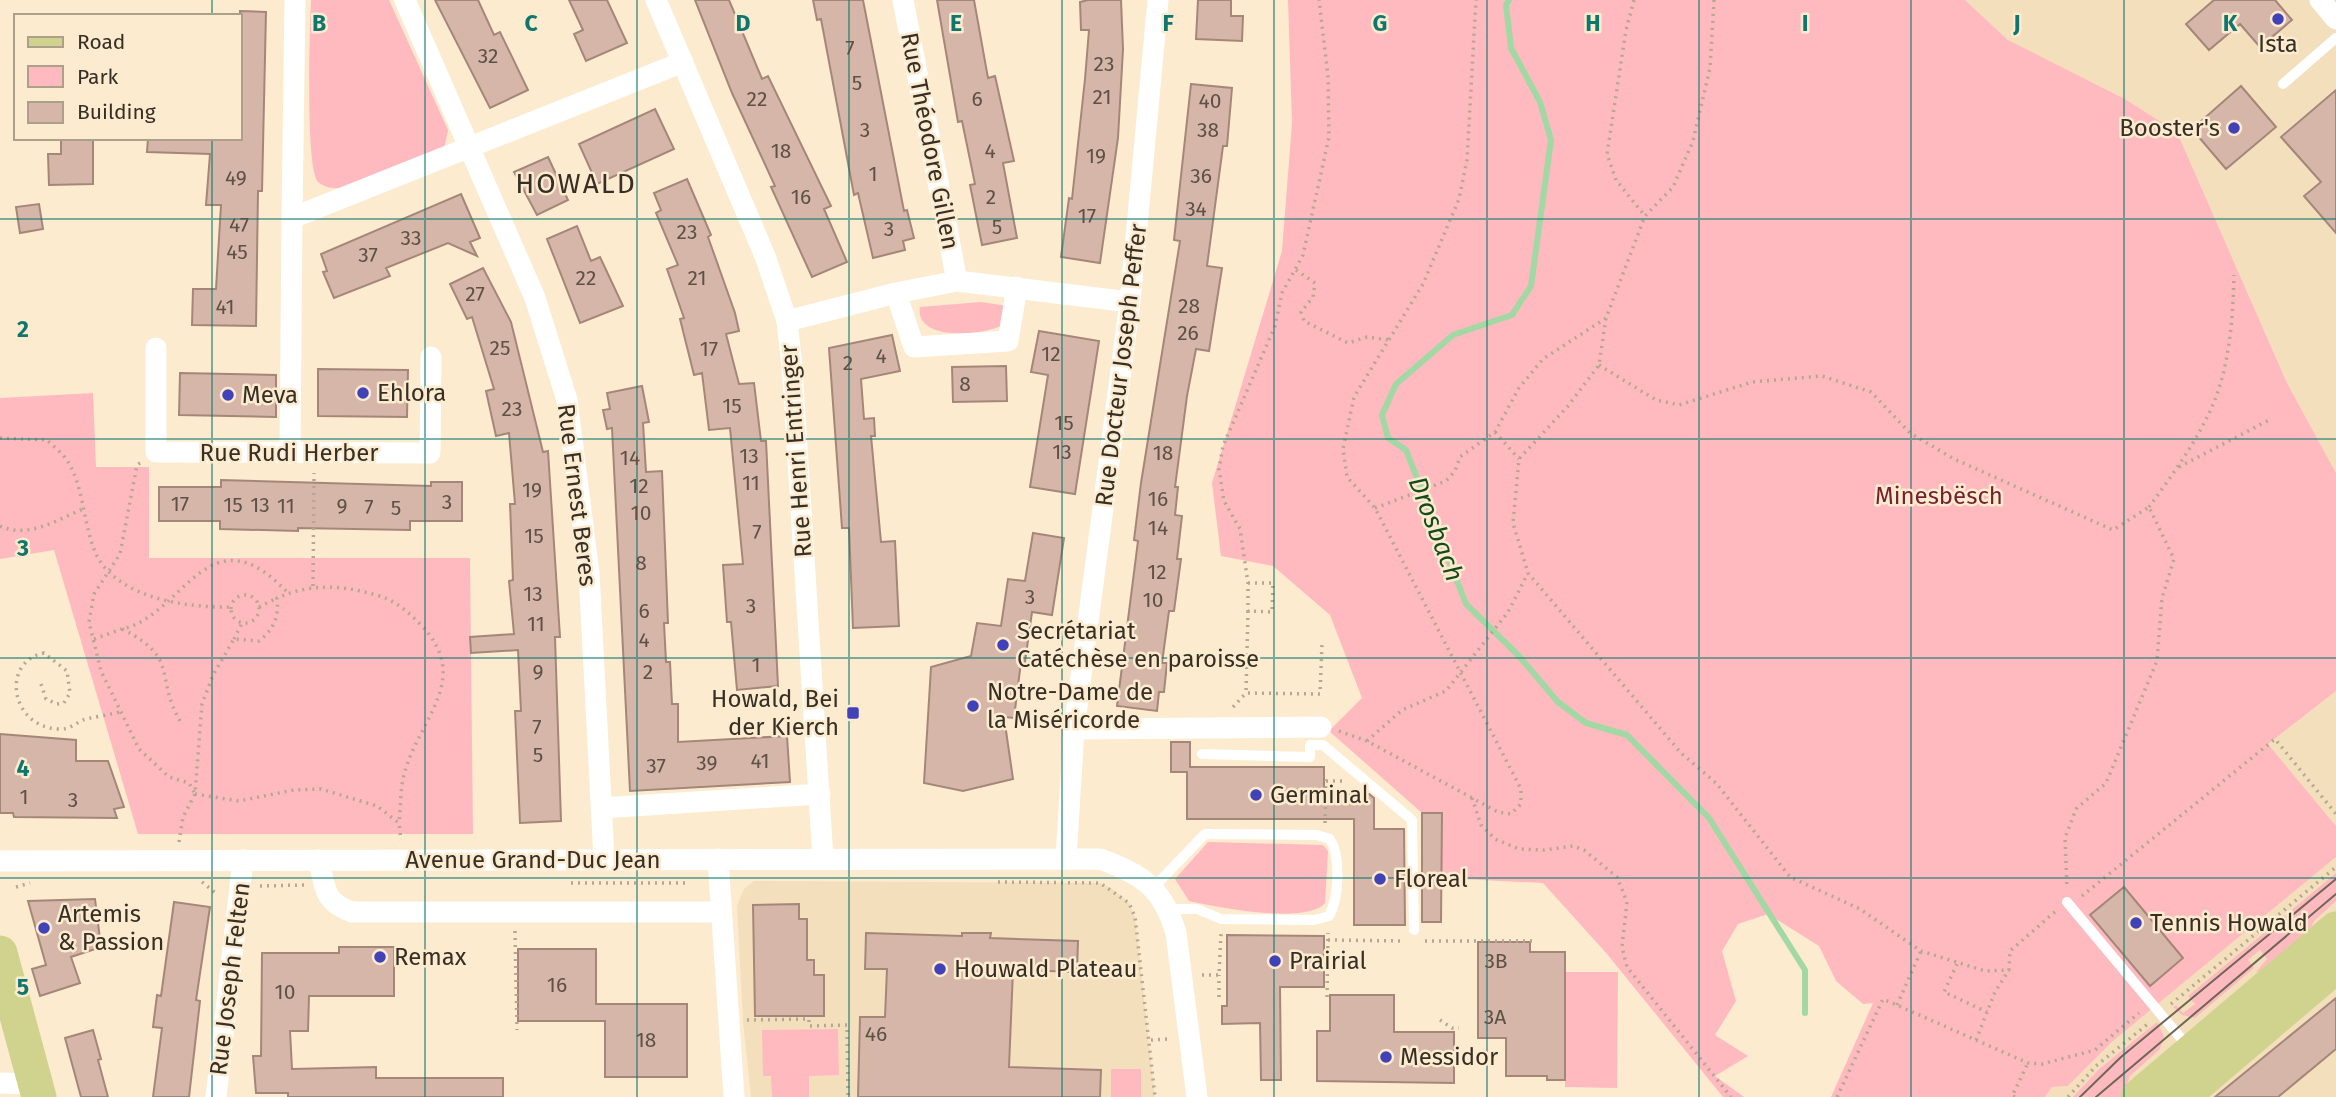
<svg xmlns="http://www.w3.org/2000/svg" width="2336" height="1097" viewBox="0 0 2336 1097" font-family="'Fira Sans',sans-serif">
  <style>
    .built { fill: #f4dfbd }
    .green { fill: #febabe }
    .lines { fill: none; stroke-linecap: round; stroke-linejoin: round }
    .stream { stroke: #a2d8a4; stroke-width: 6 }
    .building { fill: #d5b6a8; stroke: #a58779; stroke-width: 2 }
    .path { stroke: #b5a792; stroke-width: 3.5; stroke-dasharray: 2 5; stroke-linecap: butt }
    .service { stroke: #fff; stroke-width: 10 }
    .minor { stroke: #fff; stroke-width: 21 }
    .primary { stroke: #cfd38d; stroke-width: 35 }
    .tram { stroke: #706657; stroke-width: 2 }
    .grid { fill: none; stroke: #0f766e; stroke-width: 2; stroke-opacity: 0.55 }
    .poi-dot { fill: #4142b7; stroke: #fcebcf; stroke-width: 2.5 }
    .labels { text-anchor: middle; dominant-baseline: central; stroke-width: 5; stroke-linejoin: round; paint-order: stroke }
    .number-label { font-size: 21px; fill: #5e5146 }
    .poi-label { font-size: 24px; fill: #362f25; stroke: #fcebcf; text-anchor: start }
    .street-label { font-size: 24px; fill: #362f25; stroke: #fcebcf }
    .park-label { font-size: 24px; fill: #761f2f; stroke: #fcebcf }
    .water-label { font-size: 26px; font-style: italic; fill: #144b1b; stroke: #fcebcf }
    .quarter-label { font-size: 28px; letter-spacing: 2px; fill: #362f25; stroke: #fcebcf }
    .grid-label { font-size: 23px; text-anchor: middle; font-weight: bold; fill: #0f766e; stroke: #fcebcf; stroke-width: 5; stroke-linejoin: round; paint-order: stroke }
  </style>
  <rect width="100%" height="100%" fill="#fcebcf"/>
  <!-- built -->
  <path class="built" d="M1965,0h371v473l-49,-90 -110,-251 -52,-33 -117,-59z
    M2336,691v135l-68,-82z
    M2336,857v240h-291l7,-10 16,-1 45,-45z
    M754,881l346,2 14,7 15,13 6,14 20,180h-404l-8,-76 -6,-115 7,-17z"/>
  <!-- green -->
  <path class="green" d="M311,0h78l59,130 -3,15 -6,6c-27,11 -78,40 -106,37 -4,0 -12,-3 -15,-6 -13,-14 -8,-155 -7,-182z
    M1288,0h677l43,40 117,59 52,33 110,251 49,90v218l-68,53 68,82v31l-223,184 -45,45 -16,1 -7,10h-214l42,-94 -10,1 -27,-23 -17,-35 -51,-32 -30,10 -16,27 14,50 -21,34 33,21 -33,20 29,21h-21l-116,-143 -64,-71 -102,-5 1,-65h-20l-93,-82 33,-33 -32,-83 -57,-49 -52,-10 -9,-73 70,-232 10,-128z
    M981,302l27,4 -4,18c-18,12 -90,18 -84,-17z
    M93,393l3,74h53v91h321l3,276h-335l-84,-284 -54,9v-161z
    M1208,842l115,3 5,6 -3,52c-18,22 -109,4 -136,-2l-14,-22z
    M2336,873v28l-22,20 -6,13 -45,37 -7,1 11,-13 -7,-9 -12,10 6,8 -59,50 -13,-3 -9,-8 3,-2 7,8 12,-9 -7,-8z
    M1565,972h53l-1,116 -52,-1z
    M2157,1022l7,14 -4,13 -30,27 -8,21h-49l26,-28z
    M838,1029l1,46 -30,1v21h-37l-1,-21h-8l-1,-46z
    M1111,1069h30v28h-30z"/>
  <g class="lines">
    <!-- stream -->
    <path class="stream" d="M1509,0l-3,5 5,43 29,54 11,38 -20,146 -19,29 -59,20 -57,49 -14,31 6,23 18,12 60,154 53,52 39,46 28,21 41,12 82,83 96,152v43"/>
  </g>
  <!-- building -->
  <path class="building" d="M435,0h43l16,35 6,-3 28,58 -38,18z
    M569,0h38l20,43 -41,18 -12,-27 9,-4z
    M695,0h34l33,79 6,-3 63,130 -7,3 23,53 -35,15 -41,-90 4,-1 -43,-93z
    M813,0h50l41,211 3,-1 7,28 -11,3 2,9 -32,8 -15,-65 -4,2 -33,-176 -4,1z
    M937,0h37l14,78 7,-2 19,85 -11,2 14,75 -35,7 -12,-60 5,-1 -13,-63 -4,1z
    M1088,0h33l2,49 -5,89 -18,125 -39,-6 8,-59 3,1 13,-120 4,-49h-8l-1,-28z
    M1198,0h33v16h12l-1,25 -46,-2z
    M2214,0h61l17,20 -32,27 -20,-23 -31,26 -23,-26z
    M240,11l26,1 -4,179h-4l-2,135 -64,-1 1,-36h23l5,-84h-15l4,-51 -63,-2 1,-14 92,1z
    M1191,84l41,4 -5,58h-4l-16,120 15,2 -13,83 -13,-2 -9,47 -12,91h3l-3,28 7,1 -5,43h4l-7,52h-5l-7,52h5l-3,29h-5l-2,19 -40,-5 21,-165 -4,-1 7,-57 39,-242 -6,-1z
    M2241,86l35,41 -50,42 -34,-40z
    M2336,90v143l-32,-37 17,-14 -40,-45z
    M655,109l19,40 -77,35 -18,-40z
    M61,138h32v46l-44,1 -1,-31h13z
    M548,157l20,43 -31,15 -23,-43z
    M687,179l24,56 -3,2 27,76 4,18 -13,3 13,50 15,-1 7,58h5l12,245 -41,4 -6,-68h-4l-4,-57 20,-1 -13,-136 -21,2 -7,-57 -8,2 -14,-56 4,-1 -17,-49 11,-4 -22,-52 5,-3 -7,-17z
    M461,194l19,44 -10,4 7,14 -29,-13 -62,25 4,8 -56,22 -11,-26 4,-1 -6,-17z
    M39,204l4,25 -23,4 -4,-26z
    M577,226l14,35 9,-4 23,49 -43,17 -33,-84z
    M483,268l28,54 32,130 5,-1 12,186h-5l6,184 -41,2 -5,-112h6l-3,-61 -47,3 -1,-16 44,-3 -5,-53 4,-1 -3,-76h5l-6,-71 -13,3 -10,-45 8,-2 -22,-72 -5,2 -17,-35z
    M1039,331l60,10 -24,153 -45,-7 18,-112 -17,-3z
    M892,335l8,36 -39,8 3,40 10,-1 1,18h-4l10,106 14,-1 4,85 -46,2 -4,-100h-7l-13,-180z
    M1006,366l1,35 -54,1 -1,-35z
    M318,369l90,1 -1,47 -89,-1z
    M180,373l96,2v42l-97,-2z
    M642,386l7,36 -6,1 3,49 16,-1 6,152h-4l2,39h4l2,42h6v38l109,-6 3,46 -160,9 -18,-363 -5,1 -4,-19 7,-1 -3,-16z
    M221,480l210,6v-4h31v39h-52v9l-112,-2v3l-78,-2v-8h-61v-34h62z
    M1033,533l31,5 -12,77 -20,-3 -7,50h-4l-7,56 -10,-1 9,62 -50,12 -39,-8 7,-116 40,-11 6,-33 24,3 7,-47 17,2z
    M0,734l76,6v21h32l16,46 -10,2 3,9 -103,-1 -1,-4h-13z
    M1171,742h19v25h134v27h45l5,4v31h30l1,96h-51v-106h-167v-47h-16z
    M1422,813h20l-1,109h-19z
    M2124,887l59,71 -33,28 -60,-71z
    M95,899l6,48 -30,10 9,26 -40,13 -8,-27 14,-4 -18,-64z
    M174,902l36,5 -14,93 4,1 -11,96h-36l9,-69 -9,-1 4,-32 4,1z
    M799,904v15h8v41h7v15h10v41h-69l-2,-111z
    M866,933l96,3v-3h29l-1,5 88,3 -1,31 -64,-2 -4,97 92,3 -1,27h-242l2,-80h25l2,-48h-22z
    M1227,935l97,1v51h-44l1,93h-20l-1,-57 -38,1v-18h5z
    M1478,942h52v10h35v128h-18v-4h-41v-38h-28z
    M339,947h55v49h-85l-1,35h-18l2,38 84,-2v11h127v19h-215v-4h-32l-3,-37h8l1,-103h77z
    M518,949h78v55h91v73h-82v-56h-87z
    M1330,995h64v37h60v51l-137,-2v-50h13z
    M2336,998v51l-58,48h-63z
    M93,1030l8,29 -3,1 10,37h-27l-16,-59z"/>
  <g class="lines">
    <!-- path -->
    <path class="path" d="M1634,0l-8,30 -19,124 9,26 29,36
      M1714,0l-4,68 -17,73 -20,46 -28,29 -39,102 -7,47 -31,41 -49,53 -6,64 15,50 153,180 35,30 74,94 70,32 61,42 64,20 24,-1 1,-19 47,-41
      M1296,270l19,13 -2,14 -12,15 3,9 44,22 19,-6 22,3
      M1599,365l57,35 23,5 73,-23 70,-6 49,16 39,41 44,26 159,71 36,-23 25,52 -12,39 -5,63 -51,122 -30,26 -11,29 2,51
      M1495,432l24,27
      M0,438l47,2c6,6 14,12 19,19 18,24 17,69 31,97 23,43 91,52 134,51
      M140,463l-3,2 -17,89 -26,40 -5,28 12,49 38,78 30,28 20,6 5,9
      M2179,467l92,-48
      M2149,507c24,-33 52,-71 67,-110 14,-38 17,-81 18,-122
      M1375,508l71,-27 9,-10 5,-14 35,-25 24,-44 24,-29 63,-41
      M0,526c28,13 57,-6 83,-17
      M1248,583h25l-1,29 -24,-1v-28l-8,-54 -16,-28 -5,-32 4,-23 52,-120 7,-33 21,-38 26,-118 -1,-61 -9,-76
      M313,586l1,-113
      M231 609a14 14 0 1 1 28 0a14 14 0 1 1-28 0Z
      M259,607l18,-9
      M1248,611l-2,82 74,1 2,-50
      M94,639l28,-10
      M234,639l8,-16
      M41,684l5,15 11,5 7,-1 6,-10 -3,-22 -23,-18c-44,9 -33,74 14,76 11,1 16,-5 25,-9 5,-2 30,-6 37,-8
      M1233,707l13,-14
      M180,721c-26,-46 0,-63 -58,-92 63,-14 86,-121 166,-36
      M1339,731l28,10 131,71 13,2 10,-10v-15l-146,-281 -28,-31 -4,-28 11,-52 69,-113 36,-85 8,-39 9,-160
      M1367,741l35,-31 44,-19 62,-79 20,-39
      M195,794l44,7 55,-11 27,-1 56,17 22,17 2,17
      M1472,798l9,27 14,14 24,10 25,1 29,-4 11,4 33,27 10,25 -5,45 5,20 104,130
      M1325,823l1,-42h17
      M179,842l4,-25 12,-23 7,-90 11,-29 21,-36 25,2c15,-12 20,-24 18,-43 34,-15 65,-13 99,-3 19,5 31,16 44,29 54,55 -2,95 -16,151 -4,15 -3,32 -5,48
      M202,882l16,13
      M998,882l102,1 29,20 6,14 20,180
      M571,883h117
      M260,886l44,-1
      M16,887l14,-4
      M2082,896l193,-157 61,75
      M515,931l2,99
      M1328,940l75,1
      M1425,941h112
      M1957,964l-13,28 43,20
      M1202,975h17l2,-41
      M1219,997v-22
      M1327,997l1,-64
      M2171,1004l165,-137
      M1897,1005l24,-54
      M747,1020l62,-1v7l38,-1 1,72
      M1440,1020l12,8h7
      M1151,1040l18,-1
      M1976,1040l19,-48 14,-22
      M1837,1097l46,-98 145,64 14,1 53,-14 44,-37
      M2015,1097l-3,-1 16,-33
      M2068,1097l28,-31 53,-43"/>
    <!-- service -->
    <path class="service" d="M2283,84l53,-46
      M1202,754l108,3v-12h13l89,75 2,110
      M1154,887l51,-53 112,1 13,4c11,18 9,59 -1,77l-15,4 -93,-1 -24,-10h-28
      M2067,902l122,146"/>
    <!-- minor -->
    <path class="minor" d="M405,0l130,298 32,102 22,173 15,286
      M656,0l109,256 22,65 5,46 31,492
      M903,0l54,281
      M2320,0l16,19
      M292,218l3,-218
      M896,293l18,54 94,-6 9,-54
      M787,321l109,-28 61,-12 173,21
      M156,348v104l274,1 1,-96
      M290,453l2,-235 391,-156
      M1074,729l247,-2
      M601,808l219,-14
      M718,859l16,238
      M1066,859l8,-130 56,-427 28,-302
      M319,860c6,27 4,42 33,52h369
      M0,861l1100,-2c42,15 63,29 76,74l21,164
      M0,1083l35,1
      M216,1097l27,-237"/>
    <!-- primary -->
    <path class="primary" d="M0,953l39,144
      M2138,1097l198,-168
      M2182,1097l154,-131"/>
    <!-- tram -->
    <path class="tram" d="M2080,1097l41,-40 215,-178
      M2096,1097l240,-203"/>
  </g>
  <!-- grid -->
  <path class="grid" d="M212,0v16M425,0v1097M637,0v1097M849,0v1097M1062,0v1097M1274,0v1097M1487,0v1097M1699,0v1097M1911,0v1097M2124,0v1097M212,138v959M0,219h2336M0,439h2336M0,658h2336M0,878h2336"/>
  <!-- markers -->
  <g class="poi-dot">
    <circle cx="2278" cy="19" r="7"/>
    <circle cx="2234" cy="128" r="7"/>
    <circle cx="363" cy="393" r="7"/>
    <circle cx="228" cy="395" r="7"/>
    <circle cx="1003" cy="645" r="7"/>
    <circle cx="973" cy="706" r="7"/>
    <rect x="846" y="706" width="14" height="14" rx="3.5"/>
    <circle cx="1256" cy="795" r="7"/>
    <circle cx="1380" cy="879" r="7"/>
    <circle cx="2136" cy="923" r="7"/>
    <circle cx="44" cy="928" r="7"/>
    <circle cx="380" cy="957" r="7"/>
    <circle cx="1275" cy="961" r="7"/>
    <circle cx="940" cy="969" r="7"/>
    <circle cx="1386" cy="1057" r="7"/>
  </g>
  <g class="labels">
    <!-- number labels -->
    <g class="number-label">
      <text x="850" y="48">7</text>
      <text x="488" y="56">32</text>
      <text x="1104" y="64">23</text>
      <text x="857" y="83">5</text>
      <text x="1102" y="97">21</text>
      <text x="757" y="99">22</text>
      <text x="977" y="99">6</text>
      <text x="1210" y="101">40</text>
      <text x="865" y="130">3</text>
      <text x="1208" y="130">38</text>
      <text x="781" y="151">18</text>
      <text x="990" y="151">4</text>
      <text x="1096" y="156">19</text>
      <text x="873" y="174">1</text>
      <text x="1201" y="176">36</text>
      <text x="236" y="178">49</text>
      <text x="801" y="197">16</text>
      <text x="991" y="197">2</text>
      <text x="1196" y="209">34</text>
      <text x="1087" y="216">17</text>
      <text x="239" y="225">47</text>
      <text x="997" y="227">5</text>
      <text x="889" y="229">3</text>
      <text x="687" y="232">23</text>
      <text x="411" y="238">33</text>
      <text x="237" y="252">45</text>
      <text x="368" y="255">37</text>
      <text x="586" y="278">22</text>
      <text x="697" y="278">21</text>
      <text x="475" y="294">27</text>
      <text x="1189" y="306">28</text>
      <text x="225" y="307">41</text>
      <text x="1188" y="333">26</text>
      <text x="500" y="348">25</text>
      <text x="709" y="349">17</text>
      <text x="1051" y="354">12</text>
      <text x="881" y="356">4</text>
      <text x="848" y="363">2</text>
      <text x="965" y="384">8</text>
      <text x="732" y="406">15</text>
      <text x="512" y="409">23</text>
      <text x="1064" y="423">15</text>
      <text x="1062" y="452">13</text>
      <text x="1163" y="453">18</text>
      <text x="749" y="456">13</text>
      <text x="630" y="458">14</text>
      <text x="751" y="483">11</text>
      <text x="639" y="486">12</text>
      <text x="532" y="490">19</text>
      <text x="1158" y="499">16</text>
      <text x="447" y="502">3</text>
      <text x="180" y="504">17</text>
      <text x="233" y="505">15</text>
      <text x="260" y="505">13</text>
      <text x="286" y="506">11</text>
      <text x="342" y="506">9</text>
      <text x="369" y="507">7</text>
      <text x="396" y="508">5</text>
      <text x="641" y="513">10</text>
      <text x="1158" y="528">14</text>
      <text x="757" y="532">7</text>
      <text x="534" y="536">15</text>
      <text x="641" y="563">8</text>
      <text x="1157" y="572">12</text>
      <text x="533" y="594">13</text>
      <text x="1030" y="597">3</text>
      <text x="1153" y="600">10</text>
      <text x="751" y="606">3</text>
      <text x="644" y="611">6</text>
      <text x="536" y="624">11</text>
      <text x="644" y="640">4</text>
      <text x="756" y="665">1</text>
      <text x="538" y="672">9</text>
      <text x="648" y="672">2</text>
      <text x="537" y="727">7</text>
      <text x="538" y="755">5</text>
      <text x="760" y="761">41</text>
      <text x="707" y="763">39</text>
      <text x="656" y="766">37</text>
      <text x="24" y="797">1</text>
      <text x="73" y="800">3</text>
      <text x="1496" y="961">3B</text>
      <text x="557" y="985">16</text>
      <text x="285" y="992">10</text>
      <text x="1495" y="1017">3A</text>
      <text x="876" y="1034">46</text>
      <text x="646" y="1040">18</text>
    </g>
    <!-- poi labels -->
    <g class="poi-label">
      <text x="2278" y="44" text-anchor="middle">Ista</text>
      <text x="2220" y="128" text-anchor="end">Booster's</text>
      <text x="377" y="393">Ehlora</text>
      <text x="242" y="395">Meva</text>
      <text x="1017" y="631">Secrétariat<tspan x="1017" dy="28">Catéchèse en paroisse</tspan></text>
      <text x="987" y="692">Notre-Dame de<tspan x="987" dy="28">la Miséricorde</tspan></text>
      <text x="839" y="699" text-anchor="end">Howald, Bei<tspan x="839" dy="28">der Kierch</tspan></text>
      <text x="1270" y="795">Germinal</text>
      <text x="1394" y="879">Floreal</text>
      <text x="58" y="914">Artemis<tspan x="58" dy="28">&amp; Passion</tspan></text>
      <text x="2150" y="923">Tennis Howald</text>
      <text x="394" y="957">Remax</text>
      <text x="1289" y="961">Prairial</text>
      <text x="954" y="969">Houwald Plateau</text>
      <text x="1400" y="1057">Messidor</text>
    </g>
    <!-- street labels -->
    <g class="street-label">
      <text transform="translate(930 141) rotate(79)">Rue Théodore Gillen</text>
      <text transform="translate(1121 365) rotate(-83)">Rue Docteur Joseph Peffer</text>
      <text transform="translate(796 451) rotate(-94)">Rue Henri Entringer</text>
      <text x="289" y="453">Rue Rudi Herber</text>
      <text transform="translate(577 495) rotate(83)">Rue Ernest Beres</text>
      <text x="533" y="860">Avenue Grand-Duc Jean</text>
      <text transform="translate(230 979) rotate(-83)">Rue Joseph Felten</text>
    </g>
    <!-- park labels -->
    <g class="park-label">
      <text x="1939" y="496">Minesbësch</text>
    </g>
    <!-- water labels -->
    <g class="water-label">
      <text transform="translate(1436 529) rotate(69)">Drosbach</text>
    </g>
    <!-- quarter labels -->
    <g class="quarter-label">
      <text x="576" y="183">HOWALD</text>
    </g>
  </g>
  <g class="grid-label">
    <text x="319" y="31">B</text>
    <text x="531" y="31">C</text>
    <text x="743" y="31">D</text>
    <text x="956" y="31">E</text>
    <text x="1168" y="31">F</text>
    <text x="1380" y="31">G</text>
    <text x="1593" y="31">H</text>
    <text x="1805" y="31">I</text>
    <text x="2017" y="31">J</text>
    <text x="2230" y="31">K</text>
    <text x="23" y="337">2</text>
    <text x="23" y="556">3</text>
    <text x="23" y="776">4</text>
    <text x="23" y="995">5</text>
  </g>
  <!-- legend -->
  <rect x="14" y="14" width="228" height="126" fill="#fcebcf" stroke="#ada08b" stroke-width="2"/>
  <rect x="28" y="37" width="35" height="10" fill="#cfd38d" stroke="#ada08b" stroke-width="2"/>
  <text x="77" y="49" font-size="21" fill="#362f25">Road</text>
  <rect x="28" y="66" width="35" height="21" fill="#febabe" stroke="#ada08b" stroke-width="2"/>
  <text x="77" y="84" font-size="21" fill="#362f25">Park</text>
  <rect x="28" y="102" width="35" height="21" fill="#d5b6a8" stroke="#ada08b" stroke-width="2"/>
  <text x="77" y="119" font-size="21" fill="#362f25">Building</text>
</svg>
